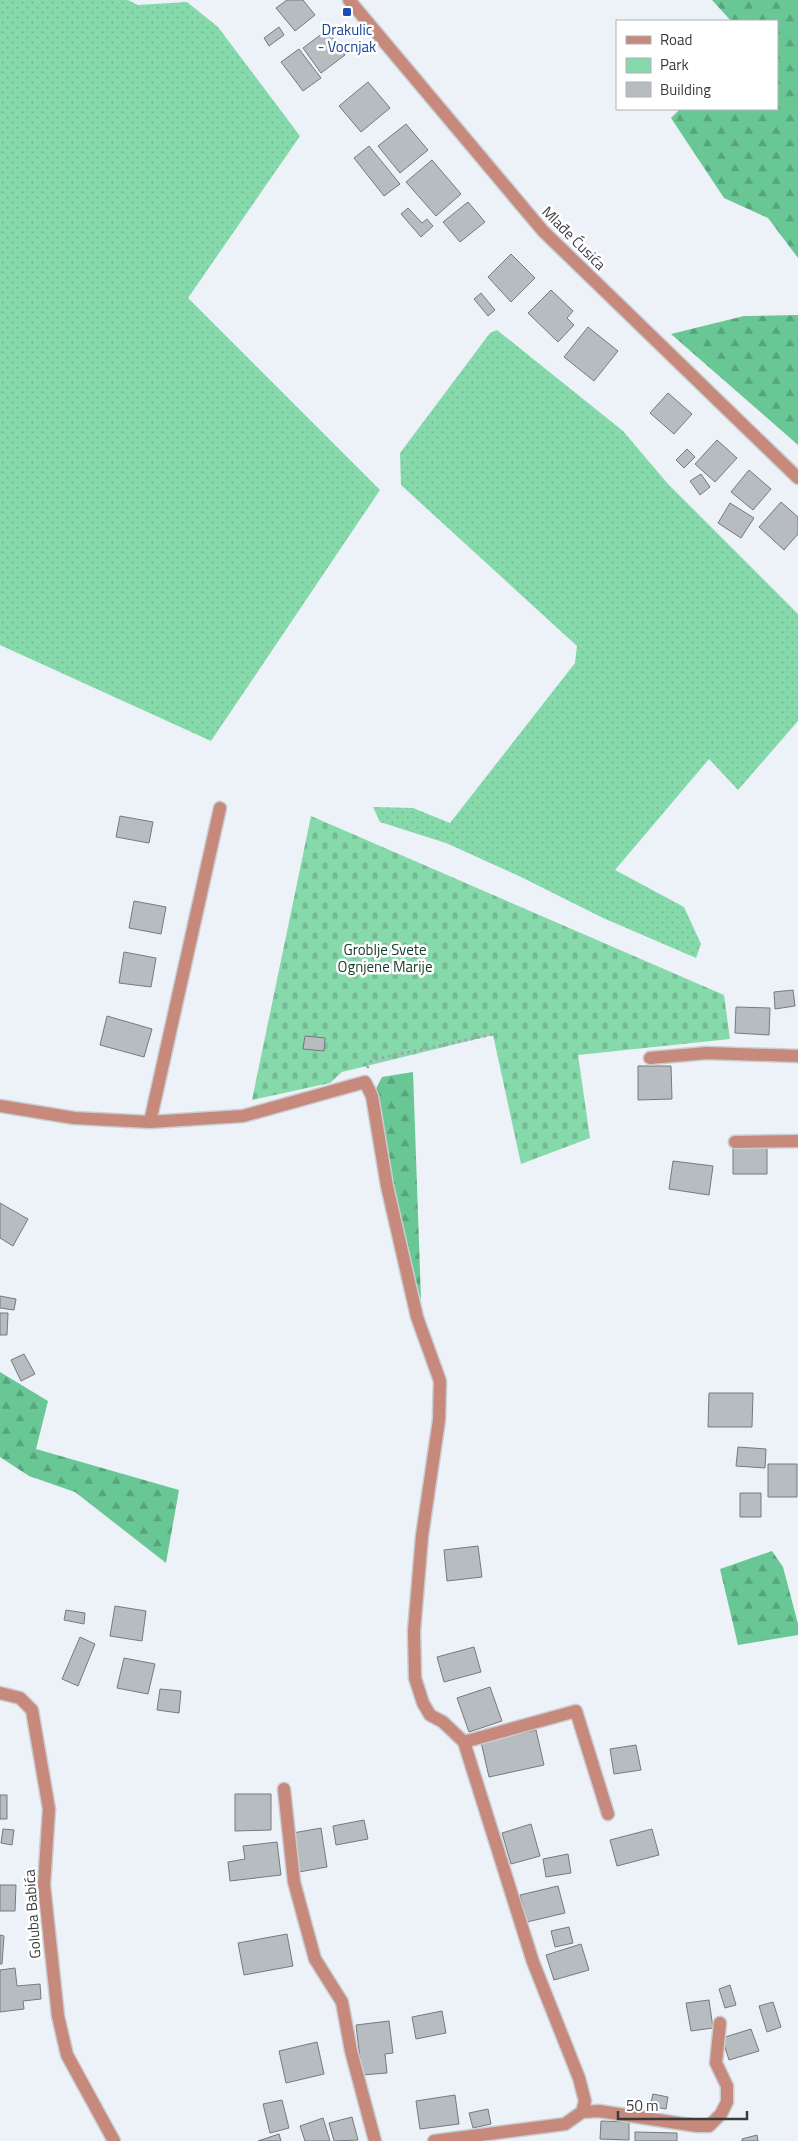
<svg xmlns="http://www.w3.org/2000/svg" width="798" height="2141" viewBox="0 0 798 2141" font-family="'Titillium Web',sans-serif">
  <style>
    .green { fill: url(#green-dots) }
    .forest { fill: url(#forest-firs) }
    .cemetery { fill: url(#cemetery-stones) }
    .building { fill: #b7bcc1; stroke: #757a7f }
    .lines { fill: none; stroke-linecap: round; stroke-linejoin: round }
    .minor-casing { stroke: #c9ced3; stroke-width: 15 }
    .path { stroke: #a1a5aa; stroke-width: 3; stroke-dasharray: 2.5 4; stroke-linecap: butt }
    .minor { stroke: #c7897b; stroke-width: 12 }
    .transit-dot { fill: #1a4fb4; stroke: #fff; stroke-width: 2 }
    .labels { text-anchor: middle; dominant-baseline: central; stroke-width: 5; stroke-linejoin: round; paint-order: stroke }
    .transit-label { font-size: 15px; fill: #164399; stroke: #fff }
    .street-label { font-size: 15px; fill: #3a3c3f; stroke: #fff }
    .park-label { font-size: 15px; fill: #133c27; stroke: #fff }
  </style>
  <defs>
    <pattern id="green-dots" width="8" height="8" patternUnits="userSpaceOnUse" patternTransform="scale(1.25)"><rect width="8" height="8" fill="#86d9aa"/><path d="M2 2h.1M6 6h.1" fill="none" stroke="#74bb93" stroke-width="1.8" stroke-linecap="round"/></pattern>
    <pattern id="forest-firs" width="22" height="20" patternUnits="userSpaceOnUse" patternTransform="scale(1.25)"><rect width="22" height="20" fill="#68c794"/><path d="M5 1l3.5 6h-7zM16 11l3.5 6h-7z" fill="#57a37a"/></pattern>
    <pattern id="cemetery-stones" width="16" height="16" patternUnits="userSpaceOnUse" patternTransform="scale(1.25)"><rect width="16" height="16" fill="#86d9aa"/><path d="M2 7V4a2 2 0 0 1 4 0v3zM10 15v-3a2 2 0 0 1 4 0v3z" fill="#74bb93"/></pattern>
  </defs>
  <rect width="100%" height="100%" fill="#edf2f8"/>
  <!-- green -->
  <path class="green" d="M0,0h128l10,5 49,-3 31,25 82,109 -112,162 192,192 -169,251 -211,-96z
    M497,330l126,101 45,53 130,130v107l-60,69 -29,-31 -94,111 69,37 17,37 -5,14 -93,-40 -82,-41 -75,-34 -66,-21 -7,-15 40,1 37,15 125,-160 2,-17 -176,-161 -1,-32 90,-120z"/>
  <!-- forest -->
  <path class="forest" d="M712,0h86v258l-30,-40 -44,-20 -53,-80 9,-9h97v-88h-46z
    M798,315v130l-127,-111 73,-18z
    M413,1072l8,228 -22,-64 -27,-140 10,-19z
    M0,1372l48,29 -12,48 143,41 -13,73 -91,-71 -46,-16 -29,-19z
    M772,1551l11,16 15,57v11l-60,10 -18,-76z"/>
  <!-- cemetery -->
  <path class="cemetery" d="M311,816l413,179 6,44 -152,16 12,83 -69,26 -28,-129 -151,37 -12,11 -78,17z"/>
  <!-- building -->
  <path class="building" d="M287,0h16l12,15 -20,16 -19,-23z
    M279,27l5,8 -15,11 -5,-8z
    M327,30l18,25 -24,18 -18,-25z
    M299,49l22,29 -18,13 -22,-29z
    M368,82l22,26 -29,24 -22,-26z
    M406,124l22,26 -28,23 -22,-27z
    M369,146l31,38 -16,12 -30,-38z
    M432,160l29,34 -25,22 -30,-34z
    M468,202l17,20 -25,20 -17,-20z
    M408,208l14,15 5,-4 6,7 -12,11 -20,-23z
    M511,254l24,24 -24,24 -23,-25z
    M551,290l22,21 -6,7 7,7 -16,17 -30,-29z
    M481,293l14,17 -7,6 -14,-17z
    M588,327l30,24 -24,30 -30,-24z
    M668,393l24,21 -18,20 -24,-21z
    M717,440l20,18 -22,24 -20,-18z
    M687,449l8,8 -11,11 -8,-8z
    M749,470l22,19 -18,21 -22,-18z
    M701,474l9,13 -10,8 -10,-14z
    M781,502l17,15v17l-14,16 -25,-23z
    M730,503l24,15 -13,20 -23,-15z
    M120,816l33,6 -4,21 -33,-6z
    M134,901l32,6 -5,27 -32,-6z
    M124,952l32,6 -5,29 -32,-4z
    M793,990l2,16 -20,3 -1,-17z
    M736,1007l34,1 -1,27 -34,-2z
    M107,1016l45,13 -8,28 -44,-12z
    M305,1036l20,2 -1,13 -21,-2z
    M638,1066h33l1,33 -34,1z
    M733,1146h34v28h-34z
    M673,1161l40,5 -4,29 -40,-6z
    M0,1203l28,16 -15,27 -13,-8z
    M0,1296l16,3 -2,11 -14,-2z
    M0,1313h8l-1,22h-7z
    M24,1354l11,20 -14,7 -10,-21z
    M709,1393h44l-1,34h-44z
    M738,1447l28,2 -1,19 -29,-2z
    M768,1464h29v33h-29z
    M740,1493h21v24h-21z
    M478,1546l4,31 -35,4 -3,-31z
    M115,1606l31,5 -4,30 -32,-5z
    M66,1610l19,3 -1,11 -20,-4z
    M80,1637l15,7 -17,42 -16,-7z
    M474,1647l7,25 -37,10 -7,-25z
    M124,1658l31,6 -7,30 -31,-6z
    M490,1687l12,34 -33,11 -12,-34z
    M160,1689l21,2 -2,22 -22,-3z
    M536,1730l8,35 -55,12 -8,-35z
    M636,1745l5,25 -27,4 -4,-25z
    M235,1794h36v36l-36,1z
    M0,1795h7v24h-7z
    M364,1820l4,19 -32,6 -3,-19z
    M531,1824l9,32 -29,8 -9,-31z
    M321,1828l6,39 -28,5 -6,-39z
    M3,1829l11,1 -2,15 -11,-2z
    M652,1829l7,26 -42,11 -7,-26z
    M277,1842l4,33 -51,6 -2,-19 17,-3 -2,-13z
    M568,1854l3,19 -25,4 -3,-18z
    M0,1885h16l-1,26h-15z
    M558,1886l7,27 -38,9 -7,-27z
    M569,1927l4,16 -18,4 -4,-16z
    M287,1934l6,32 -49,9 -6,-32z
    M0,1935l4,1 -2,28h-2z
    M581,1944l8,26 -35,10 -8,-25z
    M15,1968l2,18 23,-2 1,15 -18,2 1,8 -24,3v-42z
    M730,1985l6,20 -11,3 -6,-19z
    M709,2000l4,28 -22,3 -5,-28z
    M773,2002l8,25 -14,5 -8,-26z
    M442,2011l4,22 -30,6 -4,-22z
    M389,2021l4,32 -8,1 2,19 -25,2 -6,-50z
    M751,2029l8,22 -30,9 -7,-22z
    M317,2042l7,32 -38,9 -7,-32z
    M653,2094l15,3 -2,12 -16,-3z
    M455,2095l4,29 -39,5 -4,-28z
    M282,2100l7,28 -19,5 -7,-29z
    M488,2109l3,15 -18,4 -4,-15z
    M352,2117l6,23 -24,1 -5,-18z
    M323,2118l7,23h-25l-5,-15z
    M601,2121l28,1v18l-29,-1z
    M635,2132l42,1v8h-42z
    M279,2134l2,7h-23z
    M757,2135l1,6h-16v-2z"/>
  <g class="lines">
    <!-- minor casing -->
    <g class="minor-casing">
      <path id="minor" d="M349,0l194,231 255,247
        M650,1058l57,-5 91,3
        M0,1106l74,12 76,4 93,-6 122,-34 7,14 15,90 30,131 23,64 -1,39 -17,116 -8,95 1,47 8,25 7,12 13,7 21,20 69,220 46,116 6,23 -3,11 -17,12 -131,17
        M150,1122l70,-314
        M735,1142l63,-1
        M0,1693l20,5 12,12 17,99 -5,76 14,131 9,39 47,86
        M464,1742l112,-31 32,103
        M284,1789l10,93 21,77 27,43 9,49 24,90
        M582,2112l17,-1 98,15h12l12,-12 6,-12v-16l-11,-23 4,-40"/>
    </g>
    <!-- path -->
    <path class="path" d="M367,1068l5,-8 122,-26"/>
    <!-- minor -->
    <use href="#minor" class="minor"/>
  </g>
  <!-- markers -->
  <rect class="transit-dot" x="342" y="7" width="10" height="10" rx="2.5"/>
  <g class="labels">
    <!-- transit labels -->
    <g class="transit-label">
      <text x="347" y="29">Drakulic<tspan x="347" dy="17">- Vocnjak</tspan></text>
    </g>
    <!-- street labels -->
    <g class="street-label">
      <text transform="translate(574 238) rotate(45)">Mlađe Ćusića</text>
      <text transform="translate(32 1914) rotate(-94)">Goluba Babića</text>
    </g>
    <!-- park labels -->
    <g class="park-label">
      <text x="385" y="949">Groblje Svete<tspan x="385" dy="17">Ognjene Marije</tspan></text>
    </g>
  </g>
  <!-- legend -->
  <rect x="616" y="20" width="162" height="90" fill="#ffffff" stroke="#b0b1b2"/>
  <rect x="626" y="36" width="25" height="8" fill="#c7897b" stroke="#b0b1b2"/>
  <text x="660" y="45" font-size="15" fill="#3a3c3f">Road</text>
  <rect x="626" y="58" width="25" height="15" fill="#86d9aa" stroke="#b0b1b2"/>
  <text x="660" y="70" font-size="15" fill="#3a3c3f">Park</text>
  <rect x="626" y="82" width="25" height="15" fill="#b7bcc1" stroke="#b0b1b2"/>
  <text x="660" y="95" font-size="15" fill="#3a3c3f">Building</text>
  <!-- scale -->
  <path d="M618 2111v8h129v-8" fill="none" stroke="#3a3c3f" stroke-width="2.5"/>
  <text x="626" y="2111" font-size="15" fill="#3a3c3f" stroke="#ffffff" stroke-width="4" paint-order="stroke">50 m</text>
</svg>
